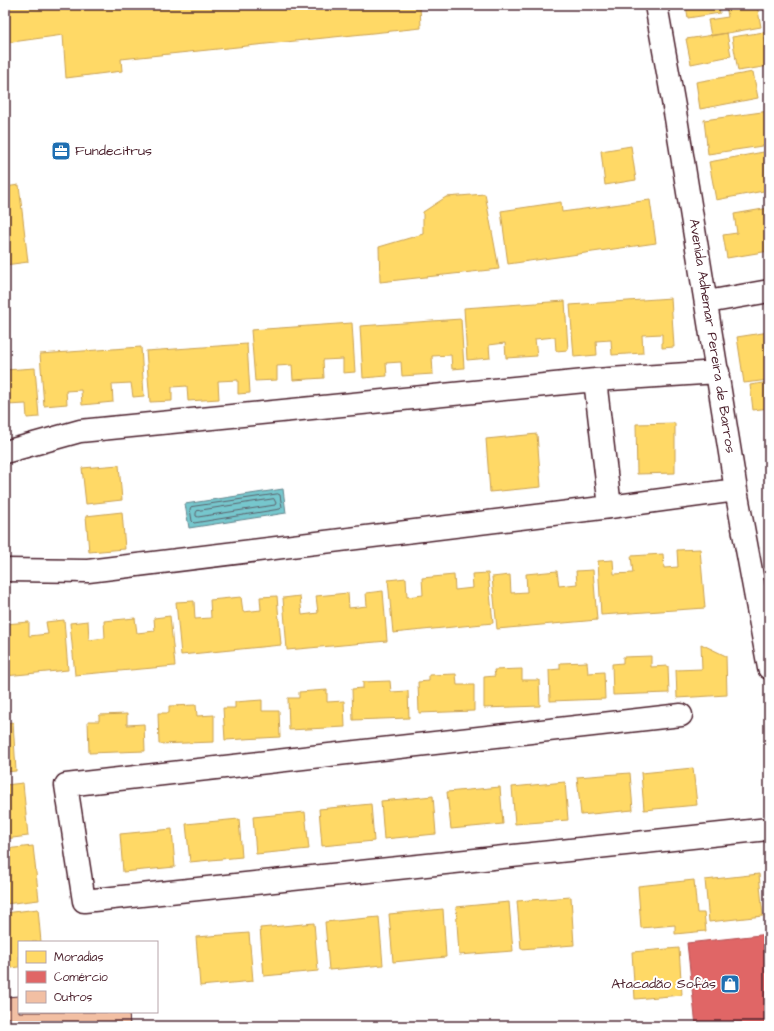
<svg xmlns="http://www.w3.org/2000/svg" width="774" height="1031" viewBox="0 0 774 1031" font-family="'Architects Daughter',sans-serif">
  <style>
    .water { fill: #76c7cd; stroke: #64848c }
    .homes { fill: #ffd966; stroke: #c9a154 }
    .shops { fill: #e06666; stroke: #b35154 }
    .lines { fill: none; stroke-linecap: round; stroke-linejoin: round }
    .shore { stroke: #5c626c; stroke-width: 1 }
    .building { fill: #f2bfa3; stroke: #4a1f2b }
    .minor-casing { stroke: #4a1f2b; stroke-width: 25 }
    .minor { stroke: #fff; stroke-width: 22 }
    .labels { text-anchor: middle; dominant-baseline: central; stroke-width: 4; stroke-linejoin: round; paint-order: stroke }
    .poi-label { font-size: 14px; fill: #4a1f2b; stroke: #fff; text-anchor: start }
    .street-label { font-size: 14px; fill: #4a1f2b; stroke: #fff }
  </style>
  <rect width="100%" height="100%" fill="#fff"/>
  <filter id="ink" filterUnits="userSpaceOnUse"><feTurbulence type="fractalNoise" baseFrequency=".025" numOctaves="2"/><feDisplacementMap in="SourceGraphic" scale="8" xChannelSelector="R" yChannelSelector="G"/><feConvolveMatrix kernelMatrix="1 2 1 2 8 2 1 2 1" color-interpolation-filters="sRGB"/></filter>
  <g filter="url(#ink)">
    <!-- water -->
    <path class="water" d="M283,489l3,24 -97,15 -4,-24z"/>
    <!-- homes -->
    <path class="homes" d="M5,5h415l1,23 -300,31 1,12 -56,7 -3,-43 -58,8z
      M686,5h33l1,8 -32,5z
      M726,5h31l4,22 -50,9 -3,-16 20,-3z
      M764,32l5,34 -31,5 -6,-34z
      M727,33l4,23 -40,8 -5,-25z
      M753,72l5,26 -58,11 -4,-27z
      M769,111v34l-61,9 -4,-34z
      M631,146l5,34 -31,5 -4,-34z
      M769,151v39l-53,10 -7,-38z
      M19,185l9,77 -23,3v-78z
      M485,194l14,75 -119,13 -1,-35 44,-13v-22l23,-15z
      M650,200l6,43 -148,21 -7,-53 60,-9 1,10z
      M769,208v43l-42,7 -4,-23 14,-2 -3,-19z
      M671,298l3,49 -12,1v-14l-20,1 1,18 -31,2 -1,-15 -15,1 1,14 -23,2 -4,-52z
      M565,301l3,49 -12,1 -1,-14 -20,2 2,17 -31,2 -1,-15 -16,2 1,13 -23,2 -3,-52z
      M461,319l3,49 -12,1 -1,-14 -19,1 1,18 -31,2 -1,-14 -15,1 1,13 -24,2 -3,-52z
      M352,323l3,49 -12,1v-14l-20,1 1,18 -31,2 -1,-15 -15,1v14l-22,1 -4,-51z
      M769,332v48l-25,3 -7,-46z
      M247,344l3,49 -12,1v-14l-20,1 1,18 -31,2 -1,-15 -15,1v14l-22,1 -4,-51z
      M141,347l3,49 -11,1 -2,-14 -19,1 1,18 -31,3 -1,-15 -15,1 1,13 -23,2 -4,-52z
      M35,368l4,49 -12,1 -1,-14 -19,1 1,18h-3v-53z
      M769,382v26l-16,2 -3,-25z
      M675,423v50l-38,1 -1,-50z
      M537,434l4,53 -51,5 -4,-53z
      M119,465l3,35 -36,4 -4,-36z
      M122,512l3,37 -36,3 -3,-36z
      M700,549l5,59 -104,7 -3,-54 15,-1 1,14 19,-1 -2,-17 32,-2 1,14 14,-1 -1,-17z
      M593,570l4,50 -100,9 -5,-52 18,-2 1,18 16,-1 -1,-18 31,-3 2,15 18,-2 -1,-13z
      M488,573l5,50 -100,10 -5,-53 18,-2 1,19 16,-2 -1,-17 32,-3 1,15 18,-2 -1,-14z
      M383,591l4,50 -100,9 -4,-52 17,-2 2,19 16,-2 -2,-17 32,-3 1,15 18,-2 -1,-13z
      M277,596l4,49 -100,10 -5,-53 18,-1 1,18 16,-1 -1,-18 31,-3 2,15 18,-2 -1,-13z
      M170,616l5,50 -100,9 -5,-52 18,-2 1,19 16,-2 -1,-17 31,-3 2,15 18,-2 -1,-13z
      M64,620l4,50 -63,6v-52l24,-2v14l19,-2 -2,-12z
      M701,644l25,12 1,39 -50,3 -1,-28 26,-1z
      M651,656v11l17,-1 1,27 -56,2 -1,-31 11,-1v-6z
      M587,662l1,11 16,-1 1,27 -55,2 -1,-31 11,-1v-6z
      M522,669v11h17l1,26 -56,2v-31l11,-1 -1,-6z
      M456,674l1,11h17v26l-55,2 -1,-31 11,-1v-6z
      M390,681l1,11 17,-1 1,27 -56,2 -1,-31 11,-1v-6z
      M327,690v12l17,-1 1,26 -56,3 -1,-32h11v-6z
      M262,700v11h17l1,26 -55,3 -2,-32h12v-6z
      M196,705l1,11 17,-1v27l-55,2 -1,-31h11v-7z
      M127,714v11l17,-1 1,27 -56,2 -1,-32h11v-6z
      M13,722l3,49 -11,1v-49z
      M693,768l4,37 -53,5 -3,-37z
      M630,773l3,37 -52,5 -4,-38z
      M565,782l3,38 -53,4 -3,-37z
      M23,783l5,53 -23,3v-54z
      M500,787l3,37 -52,5 -4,-37z
      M433,796l3,38 -52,5 -3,-38z
      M371,804l3,37 -52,5 -3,-37z
      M305,812l4,37 -53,5 -3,-37z
      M239,819l3,38 -52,5 -4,-38z
      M172,829l3,38 -52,5 -3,-38z
      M33,846l6,54 -34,4v-55z
      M759,874l4,42 -54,6 -4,-42z
      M694,880l3,33h7l2,18 -31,3v-9l-34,3 -3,-42z
      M571,897l3,48 -53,4 -4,-48z
      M509,902l4,49 -54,4 -3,-48z
      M38,909l3,33h-22v25l-14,2v-56z
      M443,909l3,48 -53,5 -4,-48z
      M379,917l4,48 -54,5 -4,-48z
      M314,923l4,48 -54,5 -4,-48z
      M249,933l4,48 -53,5 -4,-49z
      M679,948l3,47 -47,4 -3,-47z"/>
    <!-- shops -->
    <path class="shops" d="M769,934v92h-73l-9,-83z"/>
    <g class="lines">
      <!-- shore -->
      <path class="shore" d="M278,494l2,1 2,12 -2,2 -86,14 -2,-2 -2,-12 1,-2z
        M274,499l2,4 -1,2 -77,12 -2,-1v-3l1,-2z"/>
    </g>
    <!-- building -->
    <path class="building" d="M19,996v16h110l1,14h-125v-29z"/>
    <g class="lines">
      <!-- minor casing -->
      <g class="minor-casing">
        <path id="minor" d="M656,5l20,113 60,372 33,178
          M707,302l62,-11
          M595,380l15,127
          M5,452l75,-21 515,-51 123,-8
          M5,570l83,1 522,-64 126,-17
          M681,715l-615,70 18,116 685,-72"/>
      </g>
      <!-- minor -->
      <use href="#minor" class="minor"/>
    </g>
  </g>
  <!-- icons -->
  <defs>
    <g id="office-square" transform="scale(1)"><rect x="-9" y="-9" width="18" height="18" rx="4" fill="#1f6fb2" stroke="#fff"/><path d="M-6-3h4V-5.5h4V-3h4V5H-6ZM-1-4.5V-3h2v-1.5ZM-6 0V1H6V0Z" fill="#fff"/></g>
    <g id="shop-square" transform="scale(1)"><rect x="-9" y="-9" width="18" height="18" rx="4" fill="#1f6fb2" stroke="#fff"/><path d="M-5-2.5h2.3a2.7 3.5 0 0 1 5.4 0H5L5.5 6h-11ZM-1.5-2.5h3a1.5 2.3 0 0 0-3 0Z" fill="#fff"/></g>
  </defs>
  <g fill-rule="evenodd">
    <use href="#office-square" x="61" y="151"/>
    <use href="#shop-square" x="730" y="984"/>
  </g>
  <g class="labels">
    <!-- poi labels -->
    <g class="poi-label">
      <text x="75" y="151">Fundecitrus</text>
      <text x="716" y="984" text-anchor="end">Atacadão Sofás</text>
    </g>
    <!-- street labels -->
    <g class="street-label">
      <text transform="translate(712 336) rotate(81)">Avenida Adhemar Pereira de Barros</text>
    </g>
  </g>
  <!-- margin -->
  <rect width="774" height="1031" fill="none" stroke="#fff" stroke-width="20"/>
  <rect x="10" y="10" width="754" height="1011" fill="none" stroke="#4a1f2b" stroke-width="1.5" filter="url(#ink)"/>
  <!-- legend -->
  <rect x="18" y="941" width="140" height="72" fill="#ffffff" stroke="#b7a5aa"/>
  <rect x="26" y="951" width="20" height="12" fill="#ffd966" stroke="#b7a5aa"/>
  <text x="54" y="961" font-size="12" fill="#4a1f2b">Moradias</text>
  <rect x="26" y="971" width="20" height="12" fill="#e06666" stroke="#b7a5aa"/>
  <text x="54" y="981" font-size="12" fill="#4a1f2b">Comércio</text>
  <rect x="26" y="991" width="20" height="12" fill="#f2bfa3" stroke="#b7a5aa"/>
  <text x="54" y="1001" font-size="12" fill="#4a1f2b">Outros</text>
</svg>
